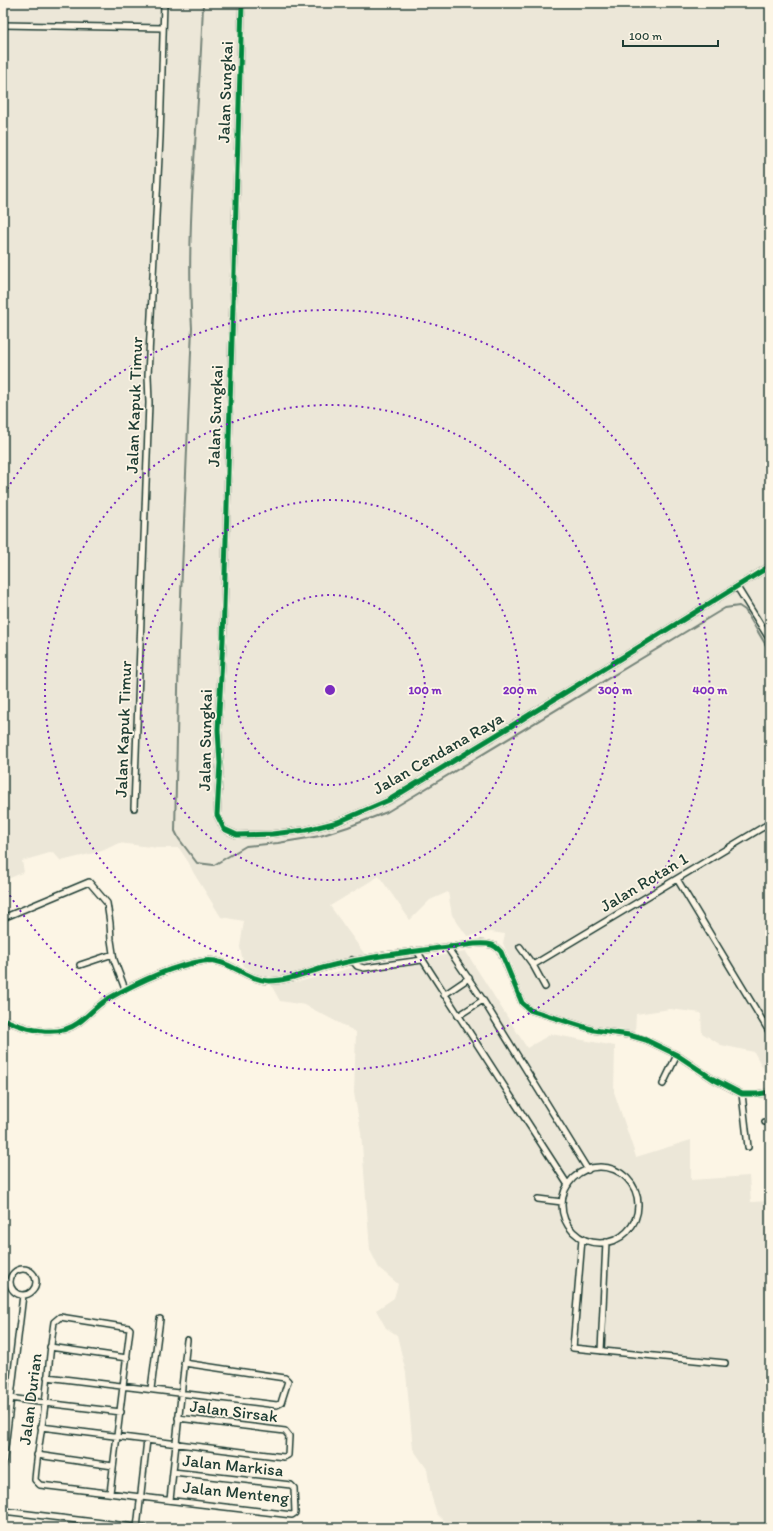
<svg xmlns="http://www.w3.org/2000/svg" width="773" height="1531" viewBox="0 0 773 1531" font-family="Itim,sans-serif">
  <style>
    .built { fill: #ece7d8 }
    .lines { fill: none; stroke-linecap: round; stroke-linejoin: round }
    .stream { stroke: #758479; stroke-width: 2 }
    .street-casing { stroke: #1f3d34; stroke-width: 8 }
    .street { stroke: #fcf5e5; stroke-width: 5 }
    .cycleway-casing { stroke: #fcf5e5; stroke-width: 8 }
    .cycleway { stroke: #00873e; stroke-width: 5 }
    .ring { fill: none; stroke: #7b2cbf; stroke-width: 2; stroke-dasharray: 2 4 }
    .labels { text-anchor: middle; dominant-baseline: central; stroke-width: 3.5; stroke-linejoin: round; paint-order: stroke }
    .street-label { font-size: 17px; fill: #1f3d34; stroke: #fcf5e5 }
    .centre { fill: #7b2cbf; stroke: #fcf5e5; stroke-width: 2 }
    .ring-label { font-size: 12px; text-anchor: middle; font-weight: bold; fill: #7b2cbf; stroke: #fcf5e5; stroke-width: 3.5; stroke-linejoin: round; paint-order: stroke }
  </style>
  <rect width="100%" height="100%" fill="#fcf5e5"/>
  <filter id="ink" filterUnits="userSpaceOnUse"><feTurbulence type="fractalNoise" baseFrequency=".025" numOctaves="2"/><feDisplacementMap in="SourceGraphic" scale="8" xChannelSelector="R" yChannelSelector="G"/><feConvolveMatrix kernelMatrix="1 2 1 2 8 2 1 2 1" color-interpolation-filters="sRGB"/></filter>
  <g filter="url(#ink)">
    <!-- built -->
    <path class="built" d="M3,3h767v1082l-2,1 -5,-18 -9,-16 -33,-7 -19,-12 -1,-20 -31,-4 -34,5 -1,18 -45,-6 -54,-18 -10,-7 -23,-58 2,-9 -14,-2 -24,4 -15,-21 -4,-23 -18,8 -20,20 -31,-44 -49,30 36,50 -34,5 -48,15h-25l-15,-10 -4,-19 4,-26 -23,-4 -28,-45 -4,-9 -10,-15h-21l-39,-5 -17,8 -41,10 -8,-9 -31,9 2,11 -21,9z
      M466,952l61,96 24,-14 64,12 -1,46 22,65 55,-17v40l58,-4 2,26 19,-1v243l-3,1 -1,42 4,22v19l-320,-1 -13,-13 -6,-19 -4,-26 -14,-20 -7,-76 -9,-38 -11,-7 -10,-18 18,-12 4,-14 -19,-16 -9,-18 -9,-118 -7,-39 2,-61 -51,-27 -25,-4 -9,-16 31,-4 49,-13z"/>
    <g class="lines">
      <!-- stream -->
      <path class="stream" d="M203,3c-3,108 -18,217 -11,325l-13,316 -4,187 4,8 18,24 17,2 32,-19 32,-3 42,-7 28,-9 39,-15 338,-204 14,-2 6,4 25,42"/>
      <!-- street casing -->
      <g class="street-casing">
        <path id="street" d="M242,3l-19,637 -5,90 2,33 -3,52 7,14 13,6 35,-1 34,-4 32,-8 51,-22 119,-72 262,-162
          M3,25l160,3
          M737,587l33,53
          M134,808l15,-405 -1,-28 12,-238 4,-134
          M677,879l93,154
          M3,918l86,-36 18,21 3,20 1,17 3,20 11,29
          M447,947l36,53 105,170
          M520,947l13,18 12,22
          M417,951l151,234
          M352,960l5,6 7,2 58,-8
          M80,965l33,-11
          M533,965l237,-142
          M444,995l25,-17
          M458,1016l25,-16
          M3,1019c22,10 53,20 75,4 10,-7 17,-16 28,-23 28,-16 65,-34 97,-39 25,-4 42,19 66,20 21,0 41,-10 61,-15 19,-5 38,-8 57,-11 24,-3 48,-7 72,-9 10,-1 22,-4 33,-1 4,1 6,4 9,7l21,51 8,7 64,20 35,5 17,5 31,15 36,24 29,15h16l12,-2
          M663,1084l14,-29
          M742,1094l6,53
          M765,1122l5,-1
          M562 1205a38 38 0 1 1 76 0a38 38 0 1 1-76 0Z
          M538,1199l24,3
          M582,1239l-9,109 152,15
          M10 1282a13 13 0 1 1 26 0a13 13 0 1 1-26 0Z
          M50,1347l77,11
          M601,1351l5,-109
          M47,1377l230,28 4,-2 7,-22 -3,-3 -101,-15
          M151,1389l9,-70
          M3,1397l42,6 76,9
          M41,1427l243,30 4,-2 1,-19 -4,-5 -107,-13
          M37,1455l76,11
          M3,1465l20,-170
          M110,1493l20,-164 -1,-1 -69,-11 -6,5c-4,27 -6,54 -9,82 -3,25 -8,50 -10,76l5,5 252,30 3,-2 -1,-25 -3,-3 -118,-13
          M170,1500l17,-160
          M3,1511l141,17
          M137,1528l10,-88"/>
      </g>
      <!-- street -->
      <use href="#street" class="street"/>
      <!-- cycleway casing -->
      <g class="cycleway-casing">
        <path id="cycleway" d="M242,3l-19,637 -5,90 2,33 -3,52 7,14 13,6 35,-1 34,-4 32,-8 51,-22 119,-72 262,-162
          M3,1019c22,10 53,20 75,4 10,-7 17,-16 28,-23 28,-16 65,-34 97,-39 25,-4 42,19 66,20 21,0 41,-10 61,-15 19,-5 38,-8 57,-11 24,-3 48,-7 72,-9 10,-1 22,-4 33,-1 4,1 6,4 9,7l21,51 8,7 64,20 35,5 17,5 31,15 36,24 29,15h16l12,-2"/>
      </g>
      <!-- cycleway -->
      <use href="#cycleway" class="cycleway"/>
    </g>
  </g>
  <!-- distance rings -->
  <g class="ring">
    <circle cx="330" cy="690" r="95"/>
    <circle cx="330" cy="690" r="190"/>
    <circle cx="330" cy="690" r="285"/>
    <path d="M4 494A380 380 0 1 1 4 886"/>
  </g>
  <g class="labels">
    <!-- street labels -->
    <g class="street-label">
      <text transform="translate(225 92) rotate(-88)">Jalan Sungkai</text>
      <text transform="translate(134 405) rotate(-88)">Jalan Kapuk Timur</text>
      <text transform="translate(215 416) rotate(-88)">Jalan Sungkai</text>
      <text transform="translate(123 729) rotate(-88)">Jalan Kapuk Timur</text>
      <text transform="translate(205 740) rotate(-89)">Jalan Sungkai</text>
      <text transform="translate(438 753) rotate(-30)">Jalan Cendana Raya</text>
      <text transform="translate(644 882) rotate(-31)">Jalan Rotan 1</text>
      <text transform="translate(30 1399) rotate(-83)">Jalan Durian</text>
      <text transform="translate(234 1411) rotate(7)">Jalan Sirsak</text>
      <text transform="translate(233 1465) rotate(6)">Jalan Markisa</text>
      <text transform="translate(236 1492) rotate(6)">Jalan Menteng</text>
    </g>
  </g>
  <circle cx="330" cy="690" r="6" class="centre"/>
  <g class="ring-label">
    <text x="425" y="694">100 m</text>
    <text x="520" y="694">200 m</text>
    <text x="615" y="694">300 m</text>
    <text x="710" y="694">400 m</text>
  </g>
  <!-- margin -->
  <rect width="773" height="1531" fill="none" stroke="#fcf5e5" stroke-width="16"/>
  <rect x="8" y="8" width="757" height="1515" fill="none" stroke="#1f3d34" stroke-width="1.5" filter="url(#ink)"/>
  <!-- scale -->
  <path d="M623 40v6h95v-6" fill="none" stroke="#1f3d34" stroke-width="2"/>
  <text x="629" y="40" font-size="12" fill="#1f3d34" stroke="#fcf5e5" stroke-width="3" paint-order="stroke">100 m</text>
</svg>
